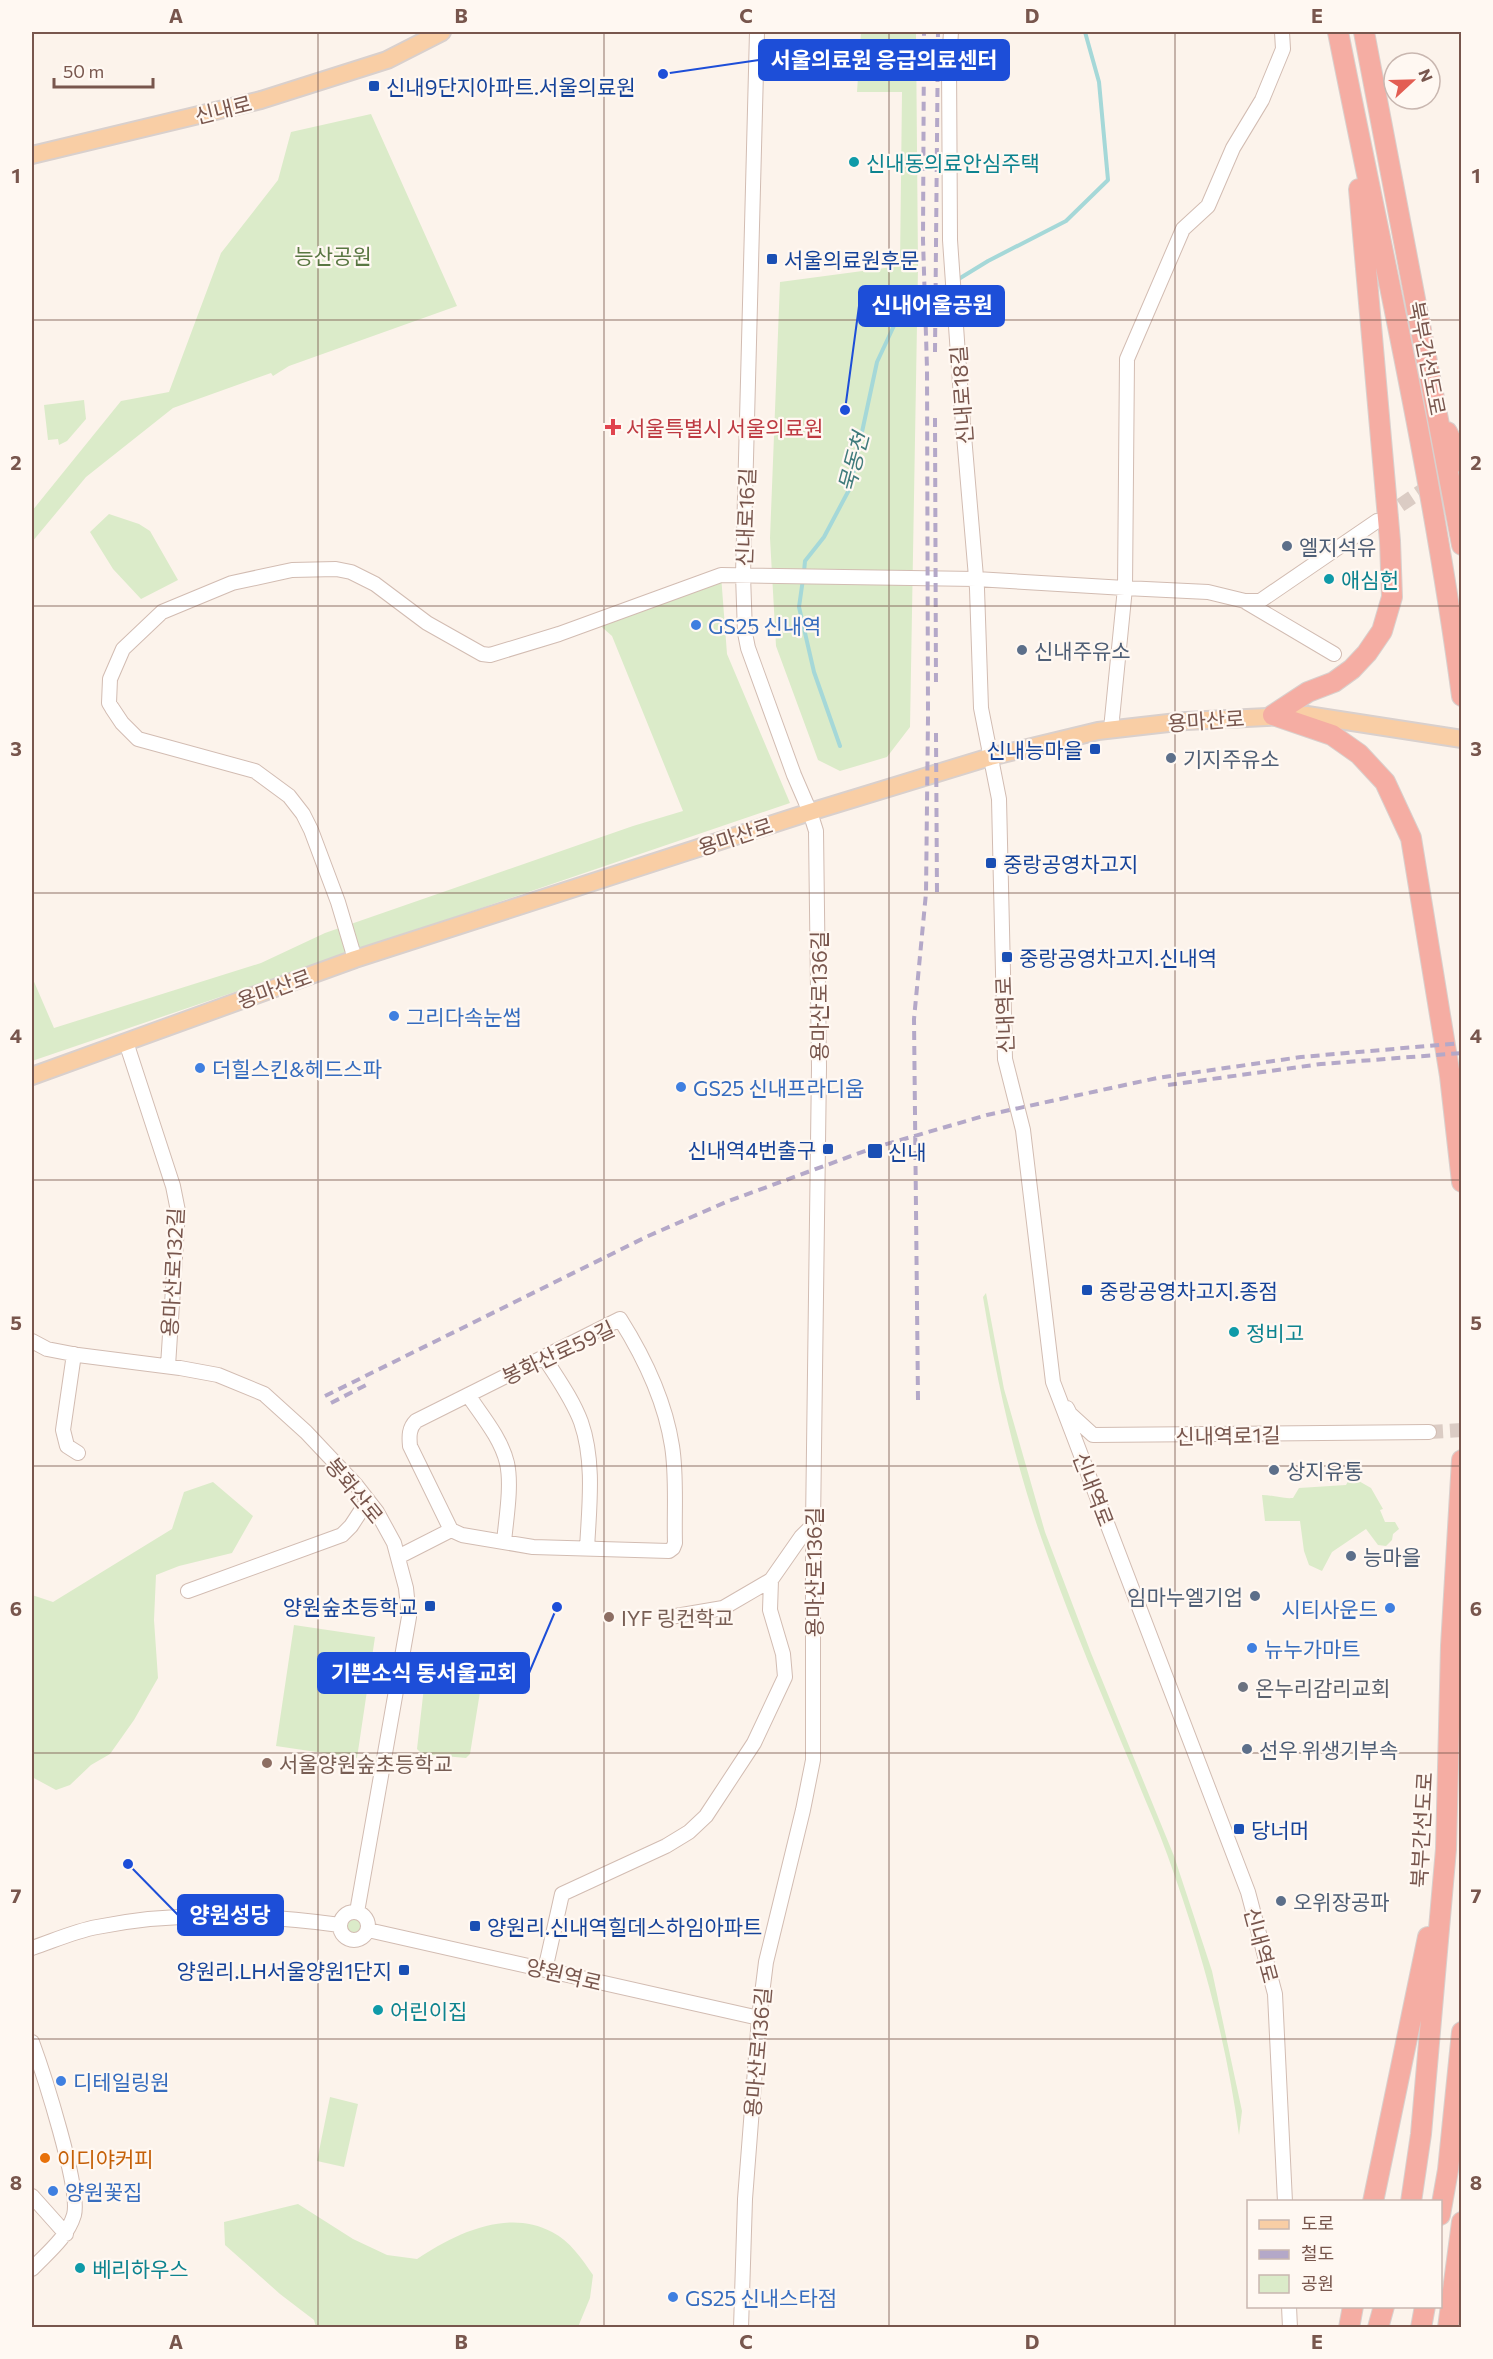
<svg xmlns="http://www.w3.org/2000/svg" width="1493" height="2359" viewBox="0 0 1493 2359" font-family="Commissioner,'Noto Sans KR',sans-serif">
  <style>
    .green { fill: #dbebc9 }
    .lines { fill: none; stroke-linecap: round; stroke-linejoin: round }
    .stream { stroke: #a5d8d8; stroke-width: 4 }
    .minor-tunnel { stroke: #dbccc4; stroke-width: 14; stroke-dasharray: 14 7; stroke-linecap: butt }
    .minor-casing { stroke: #d2bcb2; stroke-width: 16 }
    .major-casing { stroke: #d9d0cd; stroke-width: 20 }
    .highway-casing { stroke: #d9d0cd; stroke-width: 22 }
    .minor { stroke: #fff; stroke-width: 14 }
    .major { stroke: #f9cea5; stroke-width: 16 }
    .highway { stroke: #f5ada3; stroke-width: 20 }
    .rail { stroke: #b4a8c8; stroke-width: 4; stroke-dasharray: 9 6; stroke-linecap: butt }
    .grid { fill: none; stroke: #78564d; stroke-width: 1.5; stroke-opacity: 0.55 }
    .transit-dot { fill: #1a4fb4; stroke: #fff8f2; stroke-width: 2 }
    .culture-dot { fill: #0f9aa8; stroke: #fff8f2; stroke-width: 2 }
    .health-dot { fill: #e0444e; stroke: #fff8f2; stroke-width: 2 }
    .service-dot { fill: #5c6f8a; stroke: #fff8f2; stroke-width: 2 }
    .shop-dot { fill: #3f7fe0; stroke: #fff8f2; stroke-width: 2 }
    .education-dot { fill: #8d6e63; stroke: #fff8f2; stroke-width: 2 }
    .worship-dot { fill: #6b7280; stroke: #fff8f2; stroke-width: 2 }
    .food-dot { fill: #e8710a; stroke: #fff8f2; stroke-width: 2 }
    .labels { text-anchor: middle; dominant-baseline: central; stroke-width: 4.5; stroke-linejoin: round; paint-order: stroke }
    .transit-label { font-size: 21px; fill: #164399; stroke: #fff8f2; text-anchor: start }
    .street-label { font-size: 21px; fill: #78564d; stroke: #fff8f2 }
    .culture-label { font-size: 21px; fill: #0d838f; stroke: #fff8f2; text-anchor: start }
    .park-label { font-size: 21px; fill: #597742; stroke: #fff8f2 }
    .health-label { font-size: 21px; fill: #be3a42; stroke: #fff8f2; text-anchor: start }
    .service-label { font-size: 21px; fill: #4e5e75; stroke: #fff8f2; text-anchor: start }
    .shop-label { font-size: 21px; fill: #366cbe; stroke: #fff8f2; text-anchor: start }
    .education-label { font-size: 21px; fill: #785e54; stroke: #fff8f2; text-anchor: start }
    .worship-label { font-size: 21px; fill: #5b616d; stroke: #fff8f2; text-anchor: start }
    .food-label { font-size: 21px; fill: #c56008; stroke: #fff8f2; text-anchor: start }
    .water-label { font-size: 22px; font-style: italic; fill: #407b7c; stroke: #fff8f2 }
    .leader { fill: none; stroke: #1d4ed8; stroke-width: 2 }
    .callout-dot { fill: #1d4ed8; stroke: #fff8f2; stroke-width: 2 }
    .callout { fill: #1d4ed8; stroke: #1d4ed8; stroke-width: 2 }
    .callout-label { font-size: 22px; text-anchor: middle; font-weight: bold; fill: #fff }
    .neatline { fill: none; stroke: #78564d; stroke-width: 2 }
    .grid-label { font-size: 20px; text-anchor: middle; font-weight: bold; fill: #78564d }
  </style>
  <rect width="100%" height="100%" fill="#fcf3eb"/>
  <!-- green -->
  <path class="green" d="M861,32h55l2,235 -8,460 -23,30 -47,14 -22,-11 -42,-114 -6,-108 10,-256 120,-16 2,-174h-45z
    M371,114l86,192 -168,60 -16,10 -2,-3 -98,35 -87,69 -54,65v-31l89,-110 48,-9 52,-139 57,-73 13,-48z
    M84,400l2,19 -19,22 -8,4 -1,-6 -10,1 -4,-35z
    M109,514l30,10 11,7 28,49 -37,19 -28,-30 -23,-37z
    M721,575l6,79 63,149 -758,258v-84l22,51 207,-65 64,-30 308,-107 50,-15 -71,-175 -17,-15z
    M986,1293l18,96 41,143 46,121 83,203 38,115 30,140 -3,24c-13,-97 -39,-190 -72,-281 -10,-28 -23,-56 -34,-84 -30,-72 -61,-145 -87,-219 -30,-82 -49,-168 -63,-254z
    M1352,1474l5,6 14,8 12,21 -3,1 5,12h10l4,7 -6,5 -1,6 -6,6 -8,-1 -12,-16 -34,23 -10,19 -13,-6 -5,-14 -4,-30h-35l-3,-26c11,0 20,4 31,3l6,-10 47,-3z
    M213,1482l40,34 -21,37 -53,13 -23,9 -2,45 4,58 -24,42 -24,34 -19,11 -21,20 -14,5 -24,-13v-182l21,7 119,-73 12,-37z
    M294,1625l81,12 -18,121 -81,-12z
    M439,1679l35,6 6,7 -10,62 -4,4 -44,-4 -5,-5 7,-62 5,-5z
    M346 1926a9 9 0 1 1 18 0a9 9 0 1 1-18 0Z
    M330,2097l28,7 -14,63 -27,-6z
    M298,2204l55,35 34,16 30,4c38,-25 90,-51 135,-27 18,9 30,27 41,43l-3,23 -12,29h-262l-2,-7 -34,-26 -55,-49 -1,-23z"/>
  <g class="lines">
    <!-- stream -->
    <path class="stream" d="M957,280l31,-19 78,-40 42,-41 -9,-98 -14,-50
      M804,572l1,-11 19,-24 26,-49 27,-126 22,-47 51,-31
      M803,579l-4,28 15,65 26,74"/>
    <!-- minor-tunnel -->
    <path class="minor-tunnel" d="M1383,517l71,-48
      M1429,1432l33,-2"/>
    <!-- minor casing -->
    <g class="minor-casing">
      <path id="minor" d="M951,32l-2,29 1,179 12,172 15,177 4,119 18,91 6,260 18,71 30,252 195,510 27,102 10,208
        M1282,32l1,17 -21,51 -29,48 -25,58 -25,23 -56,130 -2,229 83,4 37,9h15l117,-80
        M1246,602l88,52
        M355,959l-17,-57 -27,-72 -8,-16 -14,-18 -34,-25 -117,-32 -16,-16 -10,-15 -3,-5 1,-24 13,-30 39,-37 70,-29 60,-13 44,-1 15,3 24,12 52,39 55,31 8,1 69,-21 162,-59 255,4 149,9 -14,141
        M126,1042l47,144 5,25 -10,155
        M32,1341l15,8 31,6 102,13 38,7 46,19 42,38 50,53 21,27 17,31 12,45 3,29 -52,295
        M74,1354l-11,76 4,16 11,7
        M544,1357c13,21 28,41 37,65 14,40 8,86 6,127
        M468,1395c14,21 33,43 39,68 5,23 -1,56 -3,79
        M1067,1408l3,6 23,21 336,-3
        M398,1557l53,-27 11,5 71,12 136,4 4,-3 2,-5c-1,-32 2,-66 -3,-97 -7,-45 -28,-89 -52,-127l-204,102c-7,7 -7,15 -6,25l41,84
        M188,1591l154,-56 9,-9 17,-26
        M670,1617l53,-9 48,-28
        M340 1926a14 14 0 1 1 28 0a14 14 0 1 1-28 0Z
        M368,1930l391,88
        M32,1948c21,-7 43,-17 65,-21 81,-16 162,-13 243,-2
        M545,1970l17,-76 104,-48 23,-14 17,-16 48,-73 31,-66 -2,-23 -13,-44 1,-30 30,-43 12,-12
        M32,2042c11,30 49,147 42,173 -7,23 -27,38 -42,54
        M32,2196l34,38
        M1289,2306l1,22
        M741,2328l4,-129 14,-181 7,-56 37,-152 10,-50v-235l6,-458 -3,-236 -6,-19 -16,-37 -46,-127 -3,-15 -2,-58 14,-543"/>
    </g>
    <!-- major casing -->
    <g class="major-casing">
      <path id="major" d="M32,155l229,-55 126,-40 55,-28
        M32,1076l323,-117 455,-147 180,-55 108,-26 88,-10 121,-6 155,24"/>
    </g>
    <!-- highway casing -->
    <g class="highway-casing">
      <path id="highway" d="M1338,32c44,220 94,440 124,664
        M1364,32l98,513
        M1447,432l15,30
        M1273,715l35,-23 26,-10 18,-13 15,-16 15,-22 10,-34 -2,-56 -31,-352
        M1273,715l59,20 27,19 26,28 26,56 39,238 12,106
        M1373,2202l55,-265
        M1411,2202l10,-68 25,-285 5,-203 11,-186
        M1440,2215l8,-45 14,-138
        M1349,2328l4,-22
        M1378,2328l6,-22
        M1421,2328l4,-22
        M1448,2328l14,-106"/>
    </g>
    <!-- minor -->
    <use href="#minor" class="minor"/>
    <!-- major -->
    <use href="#major" class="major"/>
    <!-- highway -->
    <use href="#highway" class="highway"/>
    <!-- rail -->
    <path class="rail" d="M935,352l3,-320
      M935,418l1,270
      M936,733l1,161
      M1168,1085l153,-21 141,-11
      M325,1396l321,-159 80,-35 147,-54 114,-33 170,-37 144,-21 161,-14
      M918,1400l-4,-381 12,-126 2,-175 -1,-350 -4,-128 1,-208
      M331,1403l35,-18"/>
  </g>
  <!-- grid -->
  <path class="grid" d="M318,32v2296M604,32v2296M889,32v2296M1175,32v2296M32,320h1430M32,606h1430M32,893h1430M32,1180h1430M32,1466h1430M32,1753h1430M32,2039h1430"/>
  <!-- markers -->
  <g class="transit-dot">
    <rect x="368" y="80" width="12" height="12" rx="3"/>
    <rect x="766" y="253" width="12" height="12" rx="3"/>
    <rect x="1089" y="743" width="12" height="12" rx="3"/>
    <rect x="985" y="857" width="12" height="12" rx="3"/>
    <rect x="1001" y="951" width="12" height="12" rx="3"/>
    <rect x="822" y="1143" width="12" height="12" rx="3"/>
    <rect x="867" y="1143" width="16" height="16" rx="3"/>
    <rect x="1081" y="1284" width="12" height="12" rx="3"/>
    <rect x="424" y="1600" width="12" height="12" rx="3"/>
    <rect x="1233" y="1823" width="12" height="12" rx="3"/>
    <rect x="469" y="1920" width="12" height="12" rx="3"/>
    <rect x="398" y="1964" width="12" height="12" rx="3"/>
  </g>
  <g class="culture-dot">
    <circle cx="854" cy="162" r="6"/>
    <circle cx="1329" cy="579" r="6"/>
    <circle cx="1234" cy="1332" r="6"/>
    <circle cx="378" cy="2010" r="6"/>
    <circle cx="80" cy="2268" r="6"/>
  </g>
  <path class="health-dot" d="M610 418h6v6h6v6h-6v6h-6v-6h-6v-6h6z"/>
  <g class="service-dot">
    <circle cx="1287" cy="546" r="6"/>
    <circle cx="1022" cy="650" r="6"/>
    <circle cx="1171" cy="758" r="6"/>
    <circle cx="1274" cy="1470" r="6"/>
    <circle cx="1351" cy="1556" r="6"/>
    <circle cx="1255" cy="1596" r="6"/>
    <circle cx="1247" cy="1749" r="6"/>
    <circle cx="1281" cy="1901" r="6"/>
  </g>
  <g class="shop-dot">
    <circle cx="696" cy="625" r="6"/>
    <circle cx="394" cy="1016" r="6"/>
    <circle cx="200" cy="1068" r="6"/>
    <circle cx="681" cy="1087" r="6"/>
    <circle cx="1390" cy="1608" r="6"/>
    <circle cx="1252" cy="1648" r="6"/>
    <circle cx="61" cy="2081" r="6"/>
    <circle cx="53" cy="2191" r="6"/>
    <circle cx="673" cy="2297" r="6"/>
  </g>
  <g class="education-dot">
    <circle cx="609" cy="1617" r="6"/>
    <circle cx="267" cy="1763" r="6"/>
  </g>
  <circle class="worship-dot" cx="1243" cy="1687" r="6"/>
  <circle class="food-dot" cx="45" cy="2158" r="6"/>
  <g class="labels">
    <!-- transit labels -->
    <g class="transit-label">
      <text x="386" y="86">신내9단지아파트.서울의료원</text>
      <text x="784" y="259">서울의료원후문</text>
      <text x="1083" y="749" text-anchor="end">신내능마을</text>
      <text x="1003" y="863">중랑공영차고지</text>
      <text x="1019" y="957">중랑공영차고지.신내역</text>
      <text x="816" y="1149" text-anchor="end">신내역4번출구</text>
      <text x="888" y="1151">신내</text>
      <text x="1099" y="1290">중랑공영차고지.종점</text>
      <text x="418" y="1606" text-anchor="end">양원숲초등학교</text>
      <text x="1251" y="1829">당너머</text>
      <text x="487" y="1926">양원리.신내역힐데스하임아파트</text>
      <text x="392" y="1970" text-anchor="end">양원리.LH서울양원1단지</text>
    </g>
    <!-- street labels -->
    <g class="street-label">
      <text transform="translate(223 109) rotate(-14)">신내로</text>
      <text transform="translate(1428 358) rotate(79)">북부간선도로</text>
      <text transform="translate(961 395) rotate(-94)">신내로18길</text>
      <text transform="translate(745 517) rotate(-88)">신내로16길</text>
      <text transform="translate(1206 720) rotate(-4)">용마산로</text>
      <text transform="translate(735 836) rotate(-18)">용마산로</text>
      <text transform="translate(274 988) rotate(-20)">용마산로</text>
      <text transform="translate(818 996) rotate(-90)">용마산로136길</text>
      <text transform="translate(1004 1015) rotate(-92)">신내역로</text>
      <text transform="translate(172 1272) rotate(-87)">용마산로132길</text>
      <text transform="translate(558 1352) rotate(-25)">봉화산로59길</text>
      <text transform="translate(1228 1435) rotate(-1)">신내역로1길</text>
      <text transform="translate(1094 1489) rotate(69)">신내역로</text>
      <text transform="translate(355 1490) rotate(51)">봉화산로</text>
      <text transform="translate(813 1572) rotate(-90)">용마산로136길</text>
      <text transform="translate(1421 1830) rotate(-87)">북부간선도로</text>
      <text transform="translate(1262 1945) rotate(75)">신내역로</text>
      <text transform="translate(564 1974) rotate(13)">양원역로</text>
      <text transform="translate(757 2052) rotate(-85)">용마산로136길</text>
    </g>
    <!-- culture labels -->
    <g class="culture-label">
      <text x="866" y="162">신내동의료안심주택</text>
      <text x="1341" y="579">애심헌</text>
      <text x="1246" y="1332">정비고</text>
      <text x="390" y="2010">어린이집</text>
      <text x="92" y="2268">베리하우스</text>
    </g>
    <!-- park labels -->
    <g class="park-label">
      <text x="333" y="255">능산공원</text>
    </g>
    <!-- health labels -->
    <g class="health-label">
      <text x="626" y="427">서울특별시 서울의료원</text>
    </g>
    <!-- service labels -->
    <g class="service-label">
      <text x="1299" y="546">엘지석유</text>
      <text x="1034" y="650">신내주유소</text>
      <text x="1183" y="758">기지주유소</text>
      <text x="1286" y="1470">상지유통</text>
      <text x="1363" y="1556">능마을</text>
      <text x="1243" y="1596" text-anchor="end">임마누엘기업</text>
      <text x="1259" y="1749">선우 위생기부속</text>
      <text x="1293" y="1901">오위장공파</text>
    </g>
    <!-- shop labels -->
    <g class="shop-label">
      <text x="708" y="625">GS25 신내역</text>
      <text x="406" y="1016">그리다속눈썹</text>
      <text x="212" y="1068">더힐스킨&amp;헤드스파</text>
      <text x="693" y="1087">GS25 신내프라디움</text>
      <text x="1378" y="1608" text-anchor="end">시티사운드</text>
      <text x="1264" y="1648">뉴누가마트</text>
      <text x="73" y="2081">디테일링원</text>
      <text x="65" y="2191">양원꽃집</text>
      <text x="685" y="2297">GS25 신내스타점</text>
    </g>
    <!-- education labels -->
    <g class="education-label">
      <text x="621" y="1617">IYF 링컨학교</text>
      <text x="279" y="1763">서울양원숲초등학교</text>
    </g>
    <!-- worship labels -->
    <g class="worship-label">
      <text x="1255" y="1687">온누리감리교회</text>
    </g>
    <!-- food labels -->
    <g class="food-label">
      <text x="57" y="2158">이디야커피</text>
    </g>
    <!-- water labels -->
    <g class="water-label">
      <text transform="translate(853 462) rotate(-75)">묵동천</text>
    </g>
  </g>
  <!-- callouts -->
  <path class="leader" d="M663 74L759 60M845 410L859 306M557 1607L529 1673M128 1864L178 1915"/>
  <g class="callout-dot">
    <circle cx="663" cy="74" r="6"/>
    <circle cx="845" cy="410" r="6"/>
    <circle cx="557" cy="1607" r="6"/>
    <circle cx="128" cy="1864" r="6"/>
  </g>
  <g class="callout">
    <rect x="759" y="40" width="250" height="40" rx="6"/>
    <rect x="859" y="286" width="145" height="40" rx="6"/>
    <rect x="318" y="1653" width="211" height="40" rx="6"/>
    <rect x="178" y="1895" width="105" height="40" rx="6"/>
  </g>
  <g class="callout-label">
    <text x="884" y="68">서울의료원 응급의료센터</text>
    <text x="932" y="313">신내어울공원</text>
    <text x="424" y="1681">기쁜소식 동서울교회</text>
    <text x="230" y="1923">양원성당</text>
  </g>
  <!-- border -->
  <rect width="1493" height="2359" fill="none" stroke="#fff8f2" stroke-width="66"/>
  <!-- legend -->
  <rect x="1247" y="2200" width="195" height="108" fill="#fff8f2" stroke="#c9b7b0" stroke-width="1.5"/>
  <rect x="1259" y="2220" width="30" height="9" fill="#f9cea5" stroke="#c9b7b0" stroke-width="1.5"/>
  <text x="1301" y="2230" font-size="18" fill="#78564d">도로</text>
  <rect x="1259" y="2250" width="30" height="9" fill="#b4a8c8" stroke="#c9b7b0" stroke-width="1.5"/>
  <text x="1301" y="2260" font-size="18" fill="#78564d">철도</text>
  <rect x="1259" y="2275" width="30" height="18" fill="#dbebc9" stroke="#c9b7b0" stroke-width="1.5"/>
  <text x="1301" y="2290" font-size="18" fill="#78564d">공원</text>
  <!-- north arrow -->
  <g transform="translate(1412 81) rotate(68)"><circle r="28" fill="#fff8f2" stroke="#c9b7b0" stroke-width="1.5"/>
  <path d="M0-4.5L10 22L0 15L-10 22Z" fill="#e35e53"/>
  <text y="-9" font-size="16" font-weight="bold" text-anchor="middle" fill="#78564d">N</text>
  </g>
  <!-- scale -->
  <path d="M54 78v9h99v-9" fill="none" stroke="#78564d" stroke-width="3"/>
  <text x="63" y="78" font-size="18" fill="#78564d" stroke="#fff8f2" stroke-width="4.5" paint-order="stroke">50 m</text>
  <rect x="33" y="33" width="1427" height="2293" class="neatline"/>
  <g class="grid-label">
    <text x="176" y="23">A</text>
    <text x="461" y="23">B</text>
    <text x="746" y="23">C</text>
    <text x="1032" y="23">D</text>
    <text x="1317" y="23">E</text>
    <text x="16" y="183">1</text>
    <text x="1476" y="183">1</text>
    <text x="16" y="470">2</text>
    <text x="1476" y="470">2</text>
    <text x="16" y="756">3</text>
    <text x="1476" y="756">3</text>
    <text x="16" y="1043">4</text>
    <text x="1476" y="1043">4</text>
    <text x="16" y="1330">5</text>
    <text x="1476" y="1330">5</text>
    <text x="16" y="1616">6</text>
    <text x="1476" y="1616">6</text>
    <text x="16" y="1903">7</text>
    <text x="1476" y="1903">7</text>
    <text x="16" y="2190">8</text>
    <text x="1476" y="2190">8</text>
    <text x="176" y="2349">A</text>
    <text x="461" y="2349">B</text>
    <text x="746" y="2349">C</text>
    <text x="1032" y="2349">D</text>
    <text x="1317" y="2349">E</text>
  </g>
</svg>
